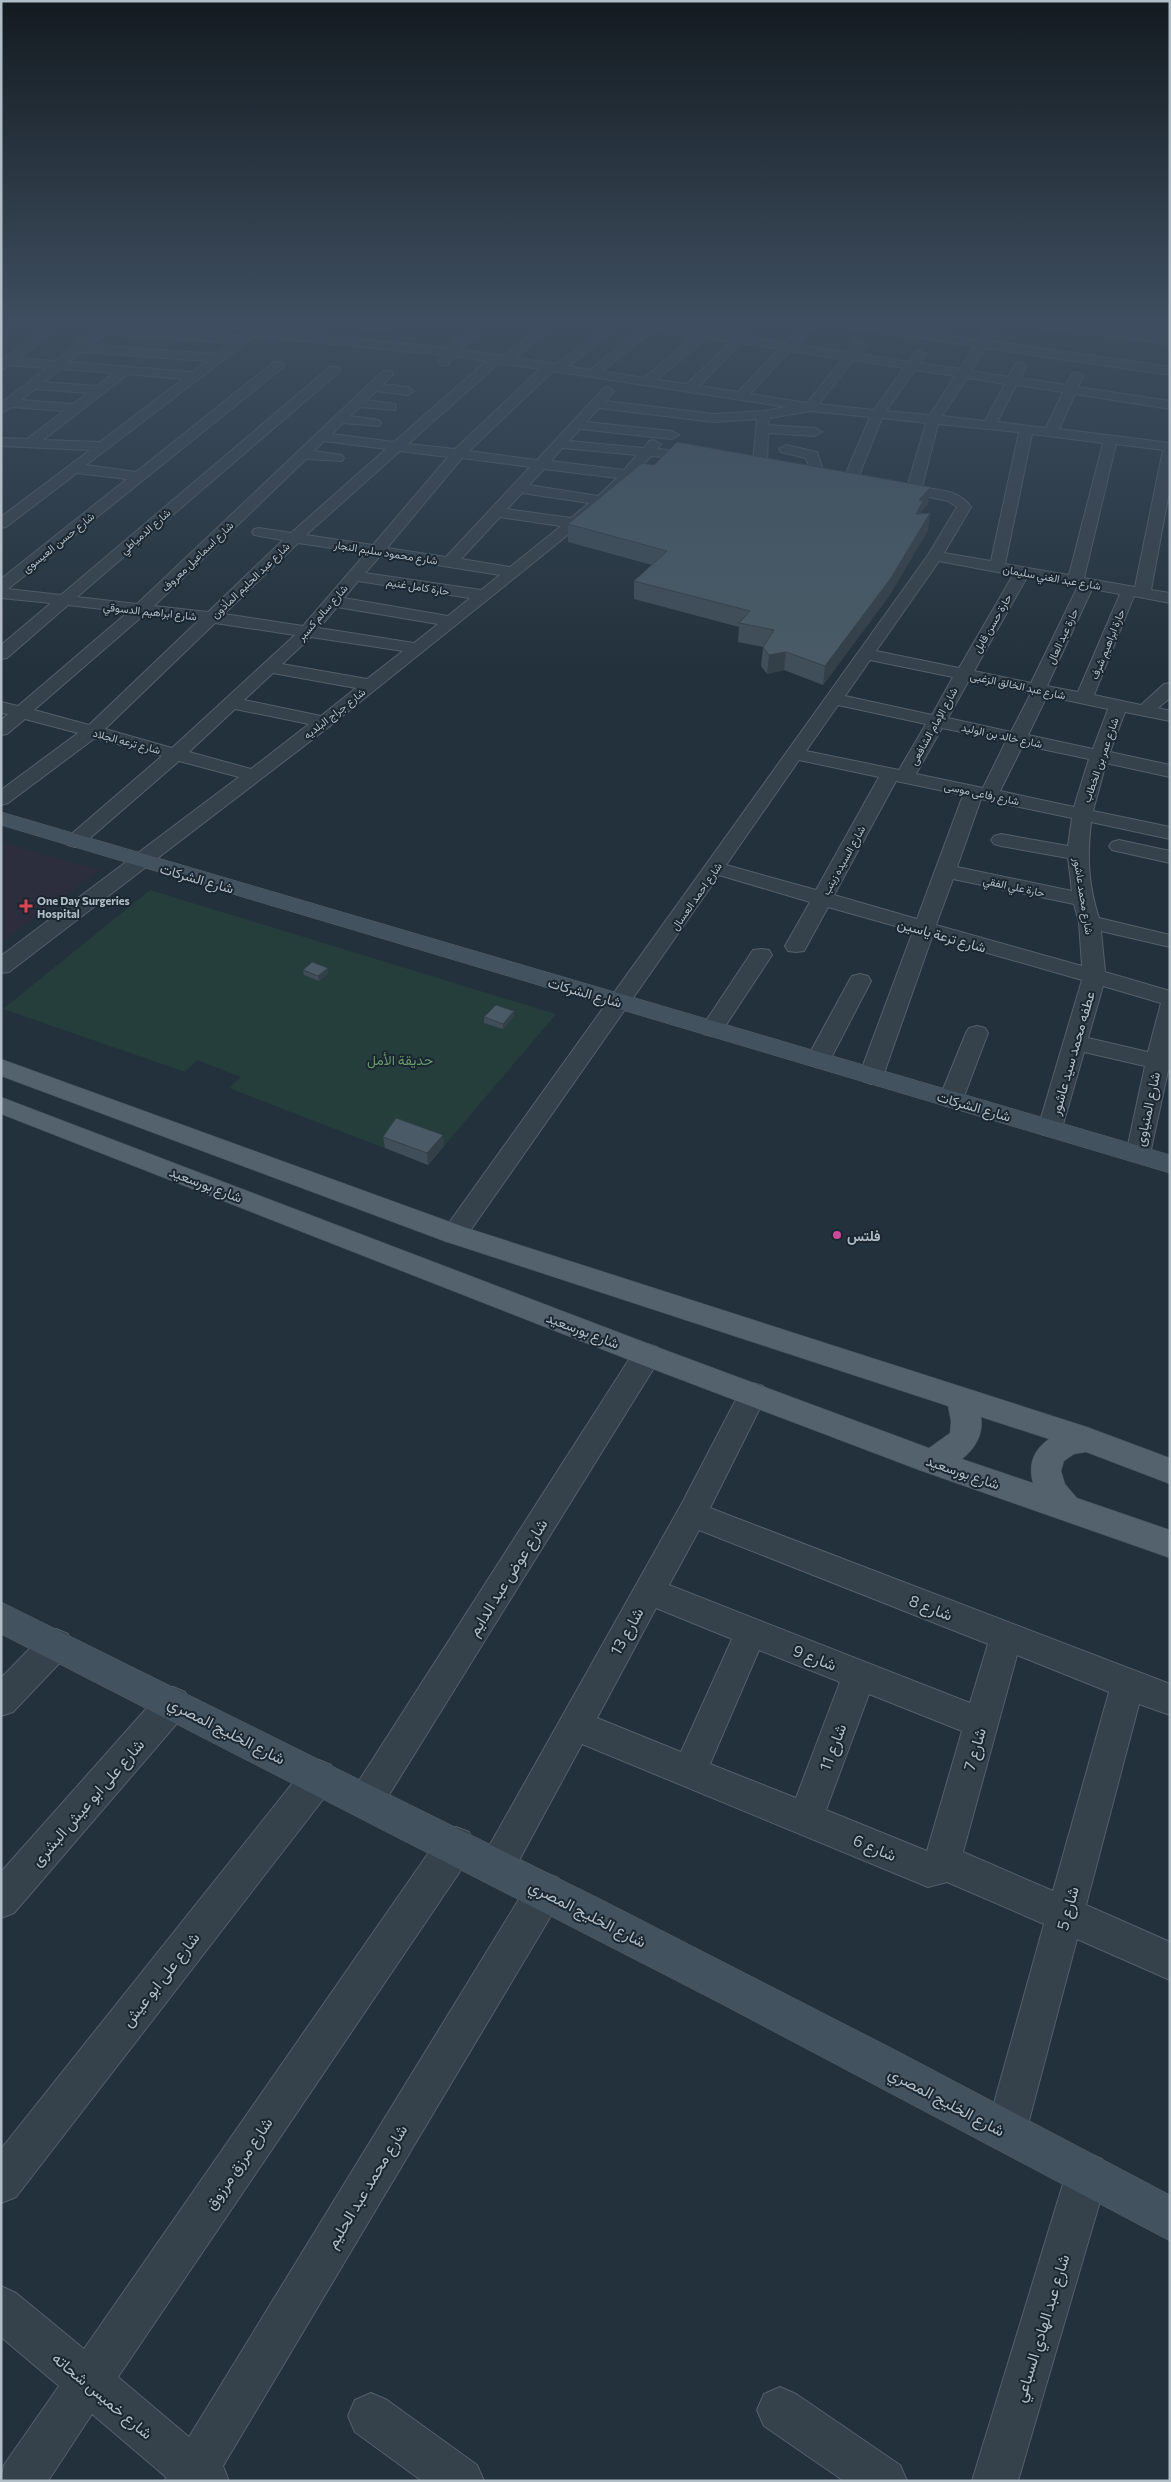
<svg xmlns="http://www.w3.org/2000/svg" width="1171" height="2482" viewBox="0 0 1171 2482" font-family="Commissioner,Vazirmatn,sans-serif">
  <style>
    .medical { fill: #2d2e3d }
    .green { fill: #253e3c }
    .lines { fill: none; stroke-linecap: round; stroke-linejoin: round }
    .street-casing { stroke: #546069; stroke-width: 2 }
    .secondary-casing { stroke: #546069; stroke-width: 1 }
    .primary-casing { stroke: #424e57; stroke-width: 1 }
    .street { fill: #35424c; fill-rule: evenodd }
    .secondary { fill: #43525f; fill-rule: evenodd }
    .primary { fill: #53626c; fill-rule: evenodd }
    .wall { fill: #404e59 }
    .shaded-wall { fill: #344048 }
    .building { fill: #4a5b67; stroke: #344048 }
    .health-dot { fill: #e0444e; stroke: #1b2730; stroke-width: 2 }
    .hotel-dot { fill: #d1479c; stroke: #1b2730; stroke-width: 2 }
    .labels { text-anchor: middle; dominant-baseline: central; stroke-width: 4; stroke-linejoin: round; paint-order: stroke }
    .far-street-label { font-size: 11px; fill: #b1bdc7; stroke: #1b2730 }
    .far-poi-label { font-size: 11px; font-weight: bold; fill: #b1bdc7; stroke: #1b2730; text-anchor: start }
    .street-label { font-size: 14px; fill: #b1bdc7; stroke: #1b2730 }
    .park-label { font-size: 14px; fill: #67996a; stroke: #1b2730 }
    .poi-label { font-size: 14px; font-weight: bold; fill: #b1bdc7; stroke: #1b2730; text-anchor: start }
    .near-street-label { font-size: 16px; fill: #b1bdc7; stroke: #1b2730 }
  </style>
  <rect width="100%" height="100%" fill="#22313b"/>
  <!-- medical -->
  <path class="medical" d="M1,842l99,28 -99,72z"/>
  <!-- green -->
  <path class="green" d="M150,890l406,124 -128,151 -199,-77 12,-11 -44,-17 -12,12 -182,-63z"/>
  <g class="lines">
    <!-- street casing -->
    <g class="street-casing">
      <path id="street" d="M52,323h13l-46,35 36,3 50,-38h13l-4,4 125,9 18,-13h13l-7,6 185,19 27,-25h12l-27,27 43,6 43,-33h13l-44,35 41,6 55,-41h13l-55,43 21,4 52,-42 -15,-3 -2,-2h36l40,7 13,-7 5,3 -6,6 23,3 13,-12h12l-14,14 38,6 19,-20h12l-20,22 51,7 8,-10 4,-1 6,4 -7,9 51,8 7,-11 4,-1 6,4 -6,9 40,6 15,-23 -138,-20 -6,-3h28l120,17 11,-17h12l-12,18 180,26v8l-184,-27 -15,23 37,6 8,-14 4,-1 6,4 -6,12 46,7 7,-12 4,-1 6,4 -5,11 92,14v8l-95,-15 -16,35 111,14v44l-19,103 19,3v10l-36,-7 -40,99 47,10 23,-21 6,-1v15l-12,10 12,3v10l-45,-9 -15,40 60,13v12l-64,-14 -13,48 77,16v12l-79,-17c-4,34 -3,63 8,96l71,17v12l-69,-16 4,41 65,19v80h-2l-18,83 -3,6 -9,2 -9,-2 -3,-6 19,-88 -61,-14 -22,76 -3,6 -9,2 -9,-2 -3,-6 44,-148 -150,-43 -49,139 -4,5 -8,3 -8,-3 -4,-5 54,-145 -85,-24 -24,44 -8,1 -8,-1 -3,-5 25,-44 -91,-27 -256,366 -9,2 -9,-2 -4,-7 487,-679 29,-48 -9,-6 -52,-11 -7,-4 7,-4 12,2 18,-61 -44,-5 -24,60 -7,4 -7,-4 26,-61 -60,-6 -40,7 -2,7 47,3 7,4 -7,4 -47,-3 -1,29 -7,4 -7,-4 4,-43 -43,3 -115,-14 -13,14 86,9 7,4 -7,4 -92,-10 -11,12 75,7 5,-7 5,-1 7,4 -4,5 44,4 7,4 -7,4 -50,-5 -45,48 -88,71 -188,151 -321,246 -8,1v-17l238,-179 -60,-16 -97,84 -7,2 -7,-2 -3,-4 3,-4 94,-81 -67,-18 -87,65 -7,2v-15l77,-57 -53,-14 -18,15 -6,1v-15l7,-6 -7,-1v-11l17,4 110,-94 -60,-7 -61,53 -6,1v-14l50,-42 -50,-5v-19l126,-100 -50,-6 -71,54 -5,1v-11l89,-67 -89,-4v-8l26,1 37,-28 -52,-4 -11,6v-10l46,-35 -37,-3 -9,5v-10zM654,330l40,6 -50,42 -42,-7zM106,334l125,9 -15,11 -125,-9zM255,336l188,19 -5,7 6,4 4,-1 6,-9 32,5 -92,81 -62,-8 11,-11 36,3 2,-3 -2,-3 -29,-4 10,-9 35,3 1,-3 -1,-3 -28,-4 9,-9 32,4 6,-4 -6,-4 -25,-3 10,-10 -2,-3h-8l-246,233 -60,-7 261,-224 2,-3 -2,-3h-8l-269,228 -53,-6 274,-221 2,-3 -2,-3h-8l-138,110 -50,-7zM706,338l24,4 -43,42 -30,-4zM741,343l38,6 -41,43 -39,-6zM790,351l52,8 -35,44 -57,-9zM82,352l125,9 -15,11 -123,-10zM853,360l51,8 -30,42 -55,-6zM499,363l41,6 -85,80 -47,-5zM60,369l54,4 -17,13 -53,-4zM915,370l40,6 -25,39 -44,-4zM553,371l233,36 -22,4 -50,3 -108,-13 8,-10 -6,-4 -4,1 -67,72 -68,-9zM128,374l55,5 -83,63 -57,-2zM967,378l38,6 -20,37 -43,-5zM1016,385l47,7 -17,36 -49,-6zM35,389l53,4 -15,11 -52,-4zM938,424l81,8 -28,129 -47,-8 27,-46c-12,-17 -30,-16 -49,-20zM1032,434l71,9 -34,132 -64,-11zM324,441l62,8 -95,84 -32,-5 -5,1 -2,3 2,3 29,5 -75,72 -54,-6 152,-147 36,2 2,-3 -2,-3 -28,-4zM1116,444l47,6 -28,137 -51,-9zM562,448l75,7 -13,15 -73,-9zM400,451l48,6 -75,88 -67,-10zM462,458l68,9 -84,90 -59,-9zM544,469l73,9 -19,18 -69,-11zM522,493l67,10 -18,15 -64,-9zM500,517l61,9 -51,41 -49,-8zM298,543l68,10 -63,73 -79,-12zM380,556l120,19 -19,15 -116,-17zM939,561l74,14 -54,93 -83,-17zM1027,577l51,9 -47,97 -57,-12zM358,581l112,17 -22,18 -104,-18zM1092,589l28,5 -42,98 -31,-6zM337,607l101,17 -24,19 -95,-15zM145,614l54,6 -110,105 -55,-15zM215,623l80,12 -123,113 -67,-19zM311,637l92,14 -36,28 -85,-15zM870,660l83,17 -21,38 -87,-19zM273,673l83,15 -35,28 -77,-16zM969,680l62,13 -20,39 -63,-14zM1047,696l61,13 -15,40 -65,-14zM838,705l88,19 -27,46 -93,-19zM235,709l74,15 -58,45 -62,-17zM942,728l64,13 -23,47 -67,-14zM1023,745l66,14 -15,48 -74,-16zM799,760l80,17 -63,113 -90,-25zM896,781l67,14 -46,124 -83,-24zM981,799l91,19 -4,28 -67,-12 -7,2 -3,4 3,4 7,2 67,12 4,33 -115,-24zM953,879l121,25 5,18 3,44 -146,-41zM1103,986l58,17 -13,49 -60,-14z
        M336,323l52,2 2,2 -6,3 -42,-4z
        M1021,323h32l117,13v8l-143,-18z
        M786,445l31,7 7,20 -2,3h-10l-6,-17 -25,-6 -2,-3z
        M1119,840l51,11v12l-58,-13 -3,-4 3,-4z
        M761,949l8,1 3,5 -52,79 -8,2 -8,-2 -3,-5 3,-5 49,-74z
        M860,974l8,2 3,5 -41,79 -4,5 -8,2 -8,-2 -4,-5 43,-79 3,-5z
        M977,1026l8,2 3,5 -25,66 -4,6 -8,2 -8,-2 -4,-6 27,-66 3,-5z
        M647,1344l10,3 4,8 -4,8 -278,448 -12,5 -12,-5 -6,-12 6,-12 282,-440z
        M753,1383l10,3 4,8 -57,114 460,176v31l-31,-11 -53,201 84,37v38l-93,-41 -51,193 -6,14 -14,6 -14,-6 -6,-14 58,-208 -97,-42 -19,5 -346,-143 -73,135 -13,5 -13,-5 -5,-13 203,-361 62,-119zM699,1530l289,114 -18,59 -301,-118zM656,1608l76,31 -51,113 -84,-34zM759,1650l81,32 -44,116 -86,-34zM1017,1655l92,37 -56,199 -90,-39zM869,1694l93,37 -35,120 -101,-41z
        M56,1629l12,5 4,10 -4,10 -55,58 -12,4v-38l43,-44z
        M173,1687l12,5 5,11 -5,11 -171,199 -13,5v-46l160,-180z
        M319,1760l12,5 5,12 -5,12 -315,408 -15,6v-54l306,-384z
        M456,1827l13,5 5,13 -5,13 -351,519 71,60 343,-559 13,-5 13,5 5,13 -5,13 -335,562 6,15h-64l1,-4 -74,-63 -44,67h-47l3,-16 55,-79 -58,-49v-51l15,7 68,56 359,-517z
        M1087,2153l15,6 6,15 -90,307h-46l94,-307 6,-15z
        M780,2387l16,7 104,71 7,16h-63l-80,-55 -7,-16 7,-16z
        M371,2393l16,7 90,65 7,16h-62l-67,-49 -7,-16 7,-16z"/>
    </g>
    <!-- secondary casing -->
    <g class="secondary-casing">
      <path id="secondary" d="M1,323h9l-9,4z
        M1,812l1169,343v18l-1169,-348z
        M1,1602l601,298 293,150 275,145v46l-450,-238 -719,-369z"/>
    </g>
    <!-- primary casing -->
    <g class="primary-casing">
      <path id="primary" d="M1,1059l463,168 623,200 83,31v26l-84,-32 -12,2 -10,7 -3,10 4,13 12,14 93,32v28l-251,-88 -282,-107 -636,-249v-17l656,250 272,101 21,-15 1,-12 -3,-15 -504,-165 -443,-165zM981,1417l68,22c-16,11 -21,26 -16,44l-71,-24c13,-10 22,-25 19,-42z"/>
    </g>
    <!-- street -->
    <use href="#street" class="street"/>
    <!-- secondary -->
    <use href="#secondary" class="secondary"/>
    <!-- primary -->
    <use href="#primary" class="primary"/>
  </g>
  <!-- wall -->
  <path class="wall" d="M654,465l274,39 -6,7v2l6,17 -39,66 -66,89 -39,-15 -17,4 -6,-8 2,-19 -25,-5 1,-15 -105,-28v-18l18,-16 -84,-23v-18z
    M303,970l25,3 -9,8 -15,-6z
    M484,1017h30l-11,12 -19,-6z
    M383,1137l61,9 -16,19 -43,-17z"/>
  <!-- shaded-wall -->
  <path class="shaded-wall" d="M931,487l-3,17 -6,7 -1,7 -7,13 5,-31z
    M930,513l-2,17 -39,66 -66,89 2,-19z
    M786,652l-2,18 -17,4 2,-19z
    M328,968v5l-9,8 -1,-5z
    M514,1011v6l-11,12v-5z
    M443,1135l1,11 -16,19 -1,-12z"/>
  <!-- building -->
  <path class="building" d="M677,442l254,45 -12,13 4,1 -7,13 14,-1 -39,65 -66,88 -39,-14 -17,3 -6,-8 11,-17 -35,-7 11,-12 -116,-30 33,-30 -99,-27 74,-61 12,2z
    M312,962l16,6 -10,8 -15,-6z
    M496,1005l18,6 -11,13 -19,-7z
    M396,1118l47,17 -16,18 -44,-16z"/>
  <!-- sky -->
  <linearGradient id="sky" x2="0" y2="1"><stop stop-color="#131b20"/><stop offset="0.48" stop-color="#3e4e60"/><stop offset="1" stop-color="#3e4e60" stop-opacity="0"/></linearGradient>
  <rect width="1171" height="670" fill="url(#sky)"/>
  <!-- markers -->
  <path class="health-dot" d="M23.5 898.5h5v5h5v5h-5v5h-5v-5h-5v-5h5z"/>
  <circle class="hotel-dot" cx="837" cy="1235" r="5"/>
  <g class="labels">
    <!-- far-street labels -->
    <g class="far-street-label">
      <text transform="translate(145 531) rotate(-41)">شارع الدمياطي</text>
      <text transform="translate(58 542) rotate(-39)">شارع حسن العيسوى</text>
      <text transform="translate(386 552) rotate(9)">شارع محمود سليم النجار</text>
      <text transform="translate(197 556) rotate(-44)">شارع اسماعيل معروف</text>
      <text transform="translate(1052 577) rotate(10)">شارع عبد الغني سليمان</text>
      <text transform="translate(250 580) rotate(-44)">شارع عبد الحليم المأذون</text>
      <text transform="translate(418 586) rotate(9)">حارة كامل غنيم</text>
      <text transform="translate(150 611) rotate(6)">شارع ابراهيم الدسوقي</text>
      <text transform="translate(322 612) rotate(-49)">شارع سالم كسبر</text>
      <text transform="translate(992 623) rotate(-60)">حارة حسن قابل</text>
      <text transform="translate(1062 636) rotate(-65)">حارة عبد العال</text>
      <text transform="translate(1107 644) rotate(-68)">حارة ابراهيم شرف</text>
      <text transform="translate(1018 685) rotate(12)">شارع عبد الخالق الزغبى</text>
      <text transform="translate(334 713) rotate(-38)">شارع جراج البلديه</text>
      <text transform="translate(933 726) rotate(-61)">شارع الإمام الشافعى</text>
      <text transform="translate(1002 735) rotate(12)">شارع خالد بن الوليد</text>
      <text transform="translate(127 741) rotate(15)">شارع ترعه الجلاد</text>
      <text transform="translate(1100 760) rotate(-71)">شارع عمر بن الخطاب</text>
      <text transform="translate(982 793) rotate(12)">شارع رفاعى موسى</text>
      <text transform="translate(843 860) rotate(-61)">شارع السيده زينب</text>
      <text transform="translate(1014 886) rotate(12)">حارة علي الفقي</text>
      <text transform="translate(696 896) rotate(-55)">شارع احمد العسال</text>
      <text transform="translate(1084 896) rotate(81)">شارع محمد عاشور</text>
    </g>
    <!-- far-poi labels -->
    <g class="far-poi-label">
      <text x="37" y="900">One Day Surgeries<tspan x="37" dy="13">Hospital</tspan></text>
    </g>
    <!-- street labels -->
    <g class="street-label">
      <text transform="translate(197 878) rotate(16)">شارع الشركات</text>
      <text transform="translate(942 935) rotate(16)">شارع ترعة ياسين</text>
      <text transform="translate(585 992) rotate(16)">شارع الشركات</text>
      <text transform="translate(1072 1053) rotate(-74)">عطفه محمد سيد عاشور</text>
      <text transform="translate(974 1106) rotate(16)">شارع الشركات</text>
      <text transform="translate(1147 1109) rotate(-78)">شارع المنياوى</text>
      <text transform="translate(206 1184) rotate(21)">شارع بورسعيد</text>
      <text transform="translate(583 1330) rotate(21)">شارع بورسعيد</text>
      <text transform="translate(963 1472) rotate(19)">شارع بورسعيد</text>
    </g>
    <!-- park labels -->
    <g class="park-label">
      <text x="400" y="1059">حديقة الأمل</text>
    </g>
    <!-- poi labels -->
    <g class="poi-label">
      <text x="847" y="1235">فلتس</text>
    </g>
    <!-- near-street labels -->
    <g class="near-street-label">
      <text transform="translate(507 1577) rotate(-58)">شارع عوض عبد الدايم</text>
      <text transform="translate(931 1607) rotate(21)">شارع 8</text>
      <text transform="translate(626 1631) rotate(-61)">شارع 13</text>
      <text transform="translate(815 1657) rotate(21)">شارع 9</text>
      <text transform="translate(227 1730) rotate(27)">شارع الخليج المصري</text>
      <text transform="translate(832 1747) rotate(-69)">شارع 11</text>
      <text transform="translate(974 1749) rotate(-74)">شارع 7</text>
      <text transform="translate(87 1802) rotate(-49)">شارع على ابو عيش البشرى</text>
      <text transform="translate(875 1847) rotate(22)">شارع 6</text>
      <text transform="translate(1067 1908) rotate(-75)">شارع 5</text>
      <text transform="translate(588 1913) rotate(27)">شارع الخليج المصري</text>
      <text transform="translate(160 1979) rotate(-52)">شارع على ابو عيش</text>
      <text transform="translate(947 2101) rotate(28)">شارع الخليج المصري</text>
      <text transform="translate(238 2163) rotate(-56)">شارع مرزق مرزوق</text>
      <text transform="translate(366 2186) rotate(-59)">شارع محمد عبد الحليم</text>
      <text transform="translate(1041 2328) rotate(-73)">شارع عبد الهادي السباعي</text>
      <text transform="translate(103 2395) rotate(40)">شارع خميس شحاته</text>
    </g>
  </g>
  <!-- border -->
  <rect width="1171" height="2482" fill="none" stroke="#b1bdc7" stroke-width="5"/>
</svg>
